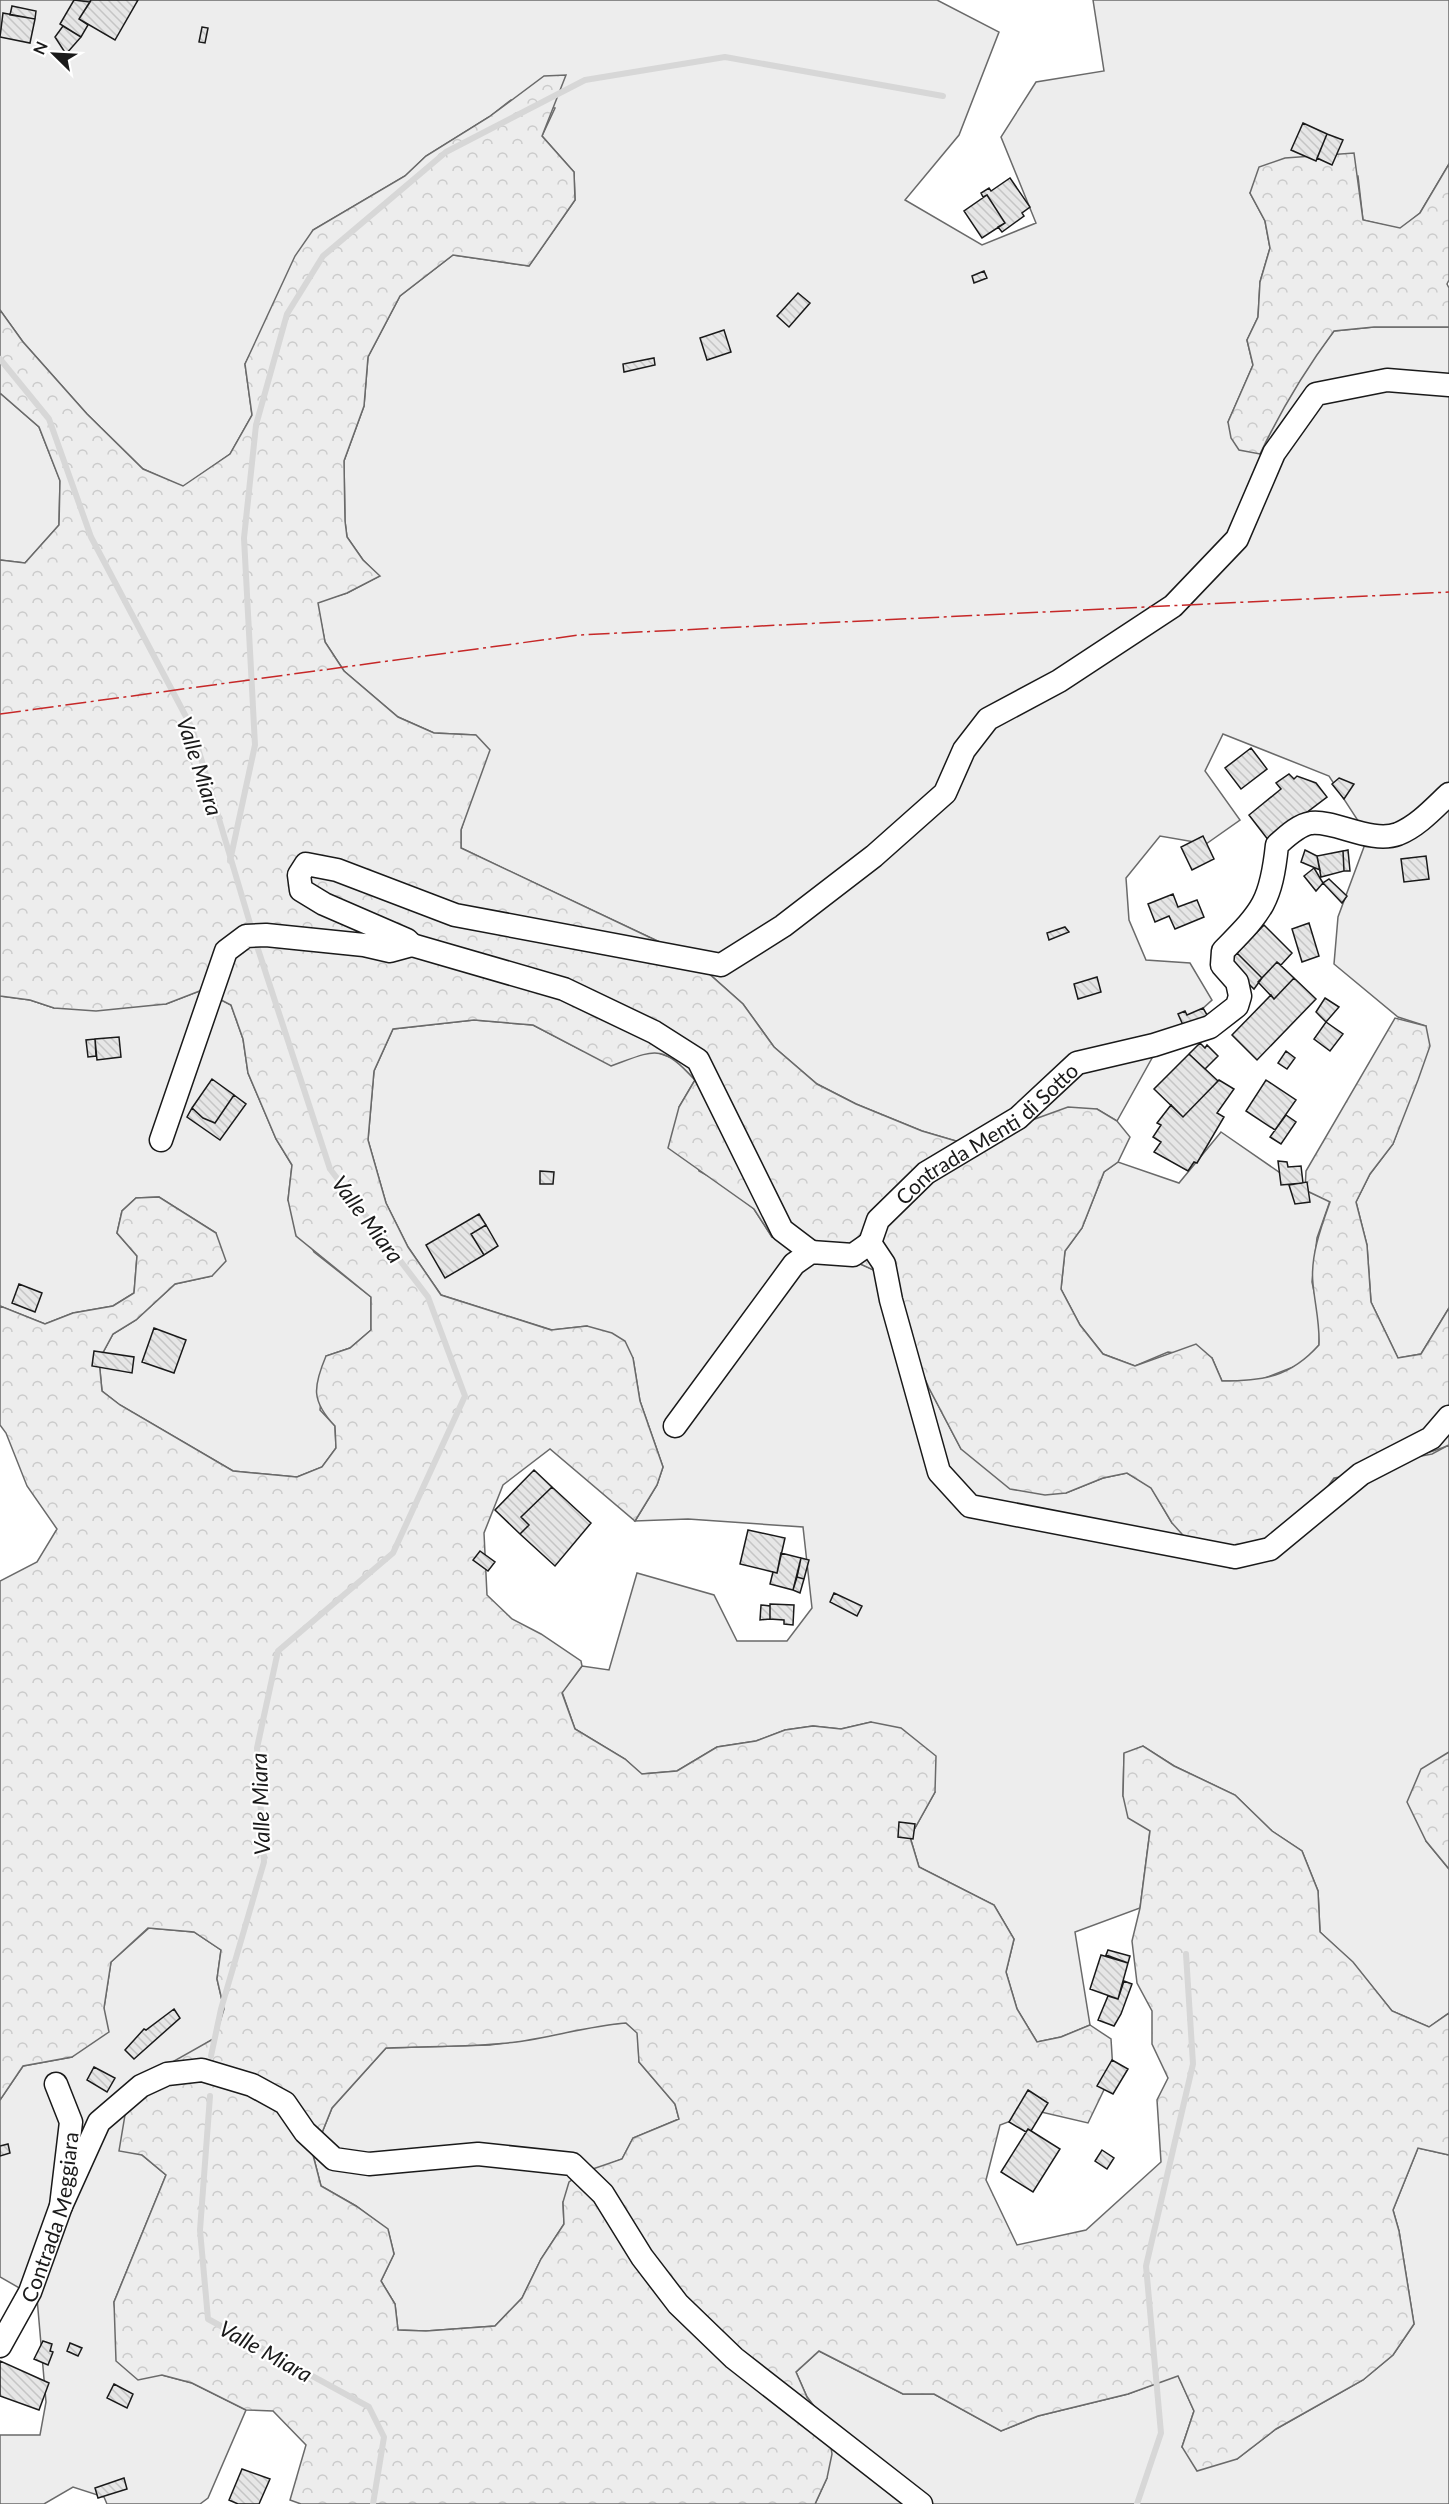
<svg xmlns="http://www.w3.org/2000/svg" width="1449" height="2504" viewBox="0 0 1449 2504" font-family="Lato,sans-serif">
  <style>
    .built { fill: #ededed; stroke: #6a6a6a; stroke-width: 1.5 }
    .forest { fill: url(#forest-crowns); stroke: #6a6a6a; stroke-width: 1.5; fill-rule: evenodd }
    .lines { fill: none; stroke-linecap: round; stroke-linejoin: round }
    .stream { stroke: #d7d7d7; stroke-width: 6 }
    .building { fill: url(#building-back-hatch); stroke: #1a1a1a; stroke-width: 1.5 }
    .minor-casing { stroke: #1a1a1a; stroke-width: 25 }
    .minor { stroke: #fff; stroke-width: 22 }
    .power { stroke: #c62828; stroke-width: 1.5; stroke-dasharray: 21 4.5 3 4.5; stroke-linecap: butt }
    .labels { text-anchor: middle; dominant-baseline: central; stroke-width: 4.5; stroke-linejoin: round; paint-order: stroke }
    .street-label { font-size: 21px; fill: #1a1a1a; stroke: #fff }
    .water-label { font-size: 22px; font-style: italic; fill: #1a1a1a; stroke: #fff }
  </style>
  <defs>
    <pattern id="forest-crowns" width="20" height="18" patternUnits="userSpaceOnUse" patternTransform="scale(1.5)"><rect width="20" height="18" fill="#ededed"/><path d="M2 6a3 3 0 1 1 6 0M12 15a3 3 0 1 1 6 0" fill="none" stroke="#cbcbcb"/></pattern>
    <pattern id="building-back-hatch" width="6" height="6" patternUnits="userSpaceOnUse" patternTransform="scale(1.5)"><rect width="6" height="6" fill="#e6e6e6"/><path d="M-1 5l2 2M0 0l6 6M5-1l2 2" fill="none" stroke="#c5c5c5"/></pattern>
  </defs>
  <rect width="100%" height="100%" fill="#fff"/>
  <!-- built -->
  <path class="built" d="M0,0h937l62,32 -40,103 -54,65 77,45 54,-22 -35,-86 35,-55 68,-11 -11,-71h356v164l-29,49 -20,16 -37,-9 -5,-44 -108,17 15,28 5,27 -10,34 -2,35 -11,23 6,25 -25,57 32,32 22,-46 30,-48 22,-29 40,-4h75v981l-28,46 -23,4 -27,-56 -4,-57 -11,-43 14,-28 23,-30 11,-31 22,-87 -28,-9 -64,-53 4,-47 30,-81 -39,-60 -106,-42 -18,37 35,49 -34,24 -46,-8 -34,42 3,42 17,40 44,3 22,37 -56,51 -39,70 -20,-12 -131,35 -44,-13 -66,-27 -39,-20 -43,-37 -31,-43 -54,-48 -228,-108v-18l8,-27 6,-68 -41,-2 -36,-16 -54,-46 -19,-29 -8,-40 30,-9 32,-17 -16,-16 -16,-23 -2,-16 -1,-60 20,-55 4,-49 32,-61 53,-41 76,11 46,-66 -1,-28 -32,-36 13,-28 -44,-8 -22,17 -63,39 -21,20 -92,54 -68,134 7,51 -22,39 -47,33 -40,-18 -56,-55 -64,-72 -23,-32z
    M0,393l39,34 21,53 -1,45 -34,38 -25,-3z
    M202,990l29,15 12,34 5,34 28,66 16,26 -4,35 26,52 57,45v33l-21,18 -24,8 -6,54 15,16 1,22 -14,19 -25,10 -64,-6 -113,-66 -18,-14 -3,-31 14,-26 23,-14 39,-36 37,-8 4,-43 -57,-36 -23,1 -14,13 -5,22 20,23 -3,37 -21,13 -40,7 -28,11 -45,-18v-310l30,4 24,8 112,-4z
    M474,1020l59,5 50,26h70l22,8 20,21 -16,27 20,64 24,13 31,25 18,28 62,15 44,20 38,81 13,35 32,61 105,44 37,-15 24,-5 24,14 21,36 137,-12 25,-33 21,-3 40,-14 37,-7 17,-9v307l-23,89 23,28v144l-20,14 -37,-16 -39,-48 -33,-31 -2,-41 -16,-40 -30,-20 -37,-36 -61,-29 -31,-20 -19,8 -1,42 27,34 -10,78 -65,24 15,93 -29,12 -24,5 -20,-33 -11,-37 8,-33 -20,-34 -75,-38 -9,-30 25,-45 -64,-70 -30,7 -28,-3 -28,4 -29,11 -39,6 -40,24 -36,3 -16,-15 -50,-30 -13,-37 20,-26 27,4 28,-97 77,22 23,46h50l25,-33 -9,-81 -115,-8 -53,2 22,-36 6,-18 -23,-66 -7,-43 -46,-32 -35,4 -111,-35 -33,-48 -22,-44 -18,-63 6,-69 19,-42z
    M1221,1132l84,58 25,11 -13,37 -5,44 8,37 -1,26 -18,19 -44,17h-35l-10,-23 -44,-6 -33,14 -32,-12 -23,-29 -19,-36 4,-38 17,-23 22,-56 14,-10 61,21z
    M149,1928l45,4 27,18 -4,29 7,30 -9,29 -23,14 -50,103 24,20 -52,127 3,26 45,47 30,8 54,27 -38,88 -8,6h-93l-3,-7 -31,-10 -29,17h-44v-69h40l6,-33 -9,-104 -37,-21v-177l23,-34 49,-9 32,-49 7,-46z
    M626,2023l12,10 1,29 36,42 4,15 -46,19 -11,21 -15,6 -44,37 1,22 -23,35 -19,39 -27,28 -69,5 -28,-1 -3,-26 -14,-23 13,-27 -6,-24 -32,-24 -35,-20 -8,-31 19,-47 54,-60 104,-3 30,-4 70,-16z
    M1418,2148l31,7v349h-634l12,-26v-55l-20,-26 -11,-25 23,-21 84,43h31l67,37 37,-15 90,-22 50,-19 16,36 -12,36 55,12 39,-30 87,-49 30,-25 21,-31 -15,-93 -6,-21z"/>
  <!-- forest -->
  <path class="forest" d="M566,75l-24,61 32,36 1,28 -46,66 -76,-11 -53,41 -32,61 -4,49 -20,55 1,60 2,16 16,23 17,16 -33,17 -29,10 7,39 19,29 54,46 36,16 42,2 14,15 -29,80v18l228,108 54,48 31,43 43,37 39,20 66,27 44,13 102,-37 29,2 20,12 13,16 -12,25 -14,10 -22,56 -17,23 -4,38 19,36 23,29 32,12 61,-22 16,14 10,23c42,0 68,-4 97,-36 1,-21 -4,-40 -6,-61 -3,-27 8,-57 17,-82l-25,-12 1,-19 89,-153 31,8 4,20 -12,34 -25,64 -23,30 -14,28 11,43 4,57 27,56 23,-4 28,-46v137c-18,9 -36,11 -55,16 -20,6 -38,14 -60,17l-58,80 -46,10 -31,-15 -27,-30 -21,-35 -24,-15 -24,5 -37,15 -21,2 -35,-6 -49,-40 -32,-61 -51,-116 -44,-20 -25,-3 -37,-12 -18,-28 -86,-61 11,-41 16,-27c-34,-37 -40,-30 -84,-14l-78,-41 -59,-5 -81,9 -19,42 -6,69 18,63 22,44 33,48 110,35 36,-4 25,7 13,8 8,17 7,43 23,66 -6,18 -22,36 -85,-72 -47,36 -19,48 3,62 25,24 29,15 40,27 1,5 -20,27 13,36 50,30 17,15 35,-3 40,-24 39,-6 29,-11 28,-4 28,3 30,-7 30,6 35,28 -1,36 -25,45 9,30 75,38 20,34 -8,33 11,37 20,33 24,-5 29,-12 21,14 2,32 -25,52 -51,-12 -37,14 -14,55 31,65 69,-15 75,-68 -4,-62 11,-22 -16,-34v-33l-15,-28 -5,-42 8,-33 10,-77 -22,-13 -5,-22 1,-43 19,-7 31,20 61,29 37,36 30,20 16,40 2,41 33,30 39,49 37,16 20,-14v142l-31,-7 -25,62 6,21 15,93 -21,31 -30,25 -87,49 -39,30 -40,12 -15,-24 12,-36 -16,-35 -50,18 -90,22 -37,15 -67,-37h-31l-84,-43 -23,21 11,25 20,26 5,31 -5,24 -12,26h-514l-11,-4 16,-55 -33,-34 -27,-1 -54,-27 -30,-8 -24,5 -22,-19 -2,-59 52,-127 -24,-20 -23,-4 6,-36 26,-41 64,-36 9,-29 -7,-30 4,-29 -27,-18 -46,-4 -37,34 -7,46 5,24 -37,25 -49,9 -23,34v-519l37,-19 20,-33 -30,-43 -21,-53 -6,-8v-119l45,18 28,-11 40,-7 21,-13 3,-37 -20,-23 5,-22 14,-13 23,-1 57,36 10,28 -14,15 -37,8 -39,36 -23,14 -14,26 3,31 18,14 113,66 64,6 25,-10 14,-19 -1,-22c-24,-25 -22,-39 -9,-70l24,-8 21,-18v-33l-75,-61 -8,-36 4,-35 -16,-26 -28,-66 -5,-34 -12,-34 -29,-15 -36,14 -70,7 -42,-3 -24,-8 -30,-4v-436l25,3 34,-38 1,-44 -21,-54 -39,-34v-83l23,32 64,72 56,55 40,17 47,-32 22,-39 -7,-51 50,-108 18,-26 92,-54 21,-20 63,-39 55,-41zM626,2023l11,10 2,29 36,42 4,15 -46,19 -11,21 -38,13 -15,10 -6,20 1,22 -23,35 -19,39 -27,28 -69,5 -28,-1 -3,-26 -14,-23 13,-27 -6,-25 -32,-23 -35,-20 -8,-31 19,-47 54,-60c43,-2 87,-1 130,-6 37,-5 72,-16 110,-19z
    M1354,153l9,67 37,8 20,-15 29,-49v116l-2,4 2,4v39h-75l-40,4c-29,39 -53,79 -74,123l-21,-4 -8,-12 -3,-16 25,-57 -6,-25 11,-23 2,-35 10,-34 -5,-27 -15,-28 9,-26 26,-9z
    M1449,1752v117l-23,-28 -19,-39 14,-33z"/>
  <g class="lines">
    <!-- stream -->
    <path class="stream" d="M0,359l49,60 42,118 101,191 60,202
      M230,861l25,-116 -11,-207 12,-113 31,-111 36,-58 123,-104 139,-72 140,-23 218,39
      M211,2056l10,-47 43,-147 -7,-114 21,-97 115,-98 72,-157 -37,-99 -98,-128 -75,-229
      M210,2096l-10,134 8,89 161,88 15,30 -11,67
      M1137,2504l24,-71 -15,-167 47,-202 -7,-110"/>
  </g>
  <!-- building -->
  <path class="building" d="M74,0l16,2 -11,17 9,6 -7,12 -21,-13z
    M91,0h47l-23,40 -36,-21z
    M12,6l24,5 -1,8 -25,-4z
    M3,13l32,6 -5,24 -30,-6z
    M63,26l18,11 -15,17 -11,-17z
    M202,27l6,1 -3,15 -6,-1z
    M1303,123l24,11 -11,27 -25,-11z
    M1327,134l16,6 -11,25 -15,-7z
    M1010,178l20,29 -8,6 2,3 -22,16 -4,-5 7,-4 -18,-28 -4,2 -2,-4 8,-5 2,3z
    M987,195l18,28 -23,15 -18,-27z
    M984,271l3,7 -13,5 -2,-7z
    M798,293l12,10 -21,24 -12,-11z
    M724,330l7,22 -24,8 -7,-22z
    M654,358l1,7 -31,7 -1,-8z
    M1251,748l16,21 -26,20 -16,-21z
    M1289,774l5,5 3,-3 19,7 11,14 -58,44 -20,-26 32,-26 -5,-6z
    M1339,778l15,6 -10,15 -12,-15z
    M1203,836l11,23 -22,11 -11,-23z
    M1305,850l12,6 3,14 -19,-8z
    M1348,850l2,21h-6l-1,-20z
    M1343,851l1,20 -23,6 -4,-21z
    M1426,856l3,23 -25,3 -3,-23z
    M1314,868l9,15 -7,8 -12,-15z
    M1329,879l18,17 -5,7 -19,-20z
    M1173,894l5,13 19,-7 7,17 -29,12 -6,-13 -14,6 -7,-18z
    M1309,923l10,33 -17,6 -10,-33z
    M1264,925l28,28 -11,12 -4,-3 -15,16 -25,-25z
    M1065,927l4,5 -20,8 -2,-7z
    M1237,953l25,25 -8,11 -27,-26z
    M1277,962l17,16 -20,21 -16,-17z
    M1097,977l4,15 -23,7 -4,-15z
    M1294,978l22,21 -59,61 -25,-25 39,-40 3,4z
    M1325,998l14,9 -13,15 -10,-10z
    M1203,1008l7,12 -27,5 -5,-11 7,-3 2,4z
    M1326,1022l17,12 -13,17 -16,-12z
    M119,1037l2,20 -24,3 -2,-21z
    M95,1039l1,17 -8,1 -2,-17z
    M1200,1043l5,5 2,-3 11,11 -13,13 -16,-15z
    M1286,1051l9,7 -8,11 -9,-6z
    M1189,1054l29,27 -35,36 -29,-28z
    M212,1079l22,16 -19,28 -12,-5 -11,-10z
    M1219,1080l15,9 -17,24 7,4 -27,46 -3,-1 -6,9 -34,-19 7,-10 -8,-5 8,-12 -4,-2 14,-18 12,12z
    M1266,1080l30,20 -21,30 -29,-19z
    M234,1095l12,9 -26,36 -33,-23 5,-9 11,10 12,5z
    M1286,1115l10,7 -15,22 -11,-7z
    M1278,1161l9,1 1,5 13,-1 2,17 -22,2z
    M540,1171l14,1 -1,12h-13z
    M1307,1182l3,20 -15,2 -6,-19z
    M479,1214l7,11 -15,9 13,21 -39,23 -19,-33z
    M486,1225l12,21 -14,9 -13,-21z
    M19,1284l23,9 -7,19 -23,-9z
    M154,1328l32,12 -12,33 -32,-11z
    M94,1351l40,6 -2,16 -40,-7z
    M534,1470l18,17 -31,30 8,8 -9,9 -25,-24z
    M552,1487l39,36 -36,43 -35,-32 9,-9 -8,-8z
    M748,1530l37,8 -8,35 -37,-9z
    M480,1551l15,11 -7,9 -15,-11z
    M781,1553l20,5 -8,32 -23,-6 3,-12 4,1z
    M801,1558l8,2 -5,19 -7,-2z
    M797,1577l7,2 -4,14 -7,-3z
    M834,1593l28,13 -5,10 -27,-14z
    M770,1604l24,1 -1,20 -9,-1v-4l-14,-1z
    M761,1605l9,1v13l-10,1z
    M899,1822l16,2 -2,15 -15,-2z
    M1108,1950l22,6 -2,7 -22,-8z
    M1101,1955l27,8 -10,36 -28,-10z
    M1124,1981l8,3 -11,30 -7,12 -16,-6 10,-24 10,3z
    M174,2009l6,9 -46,41 -9,-9 19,-21 2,1z
    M1112,2060l16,9 -15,25 -16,-8z
    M94,2067l21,11 -8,14 -20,-12z
    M1028,2090l20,13 -17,28 -3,-2 -2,3 -17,-10z
    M1028,2129l32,20 -27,43 -32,-20z
    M8,2144l2,9 -10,3v-10z
    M1102,2150l12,8 -7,11 -12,-8z
    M43,2341l9,3 -2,7 3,1 -5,13 -14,-6z
    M70,2343l12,5 -4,8 -11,-5z
    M0,2361l49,22 -10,27 -39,-14z
    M114,2384l19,10 -6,14 -20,-10z
    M242,2469l28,10 -11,25h-21l-9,-4z
    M124,2478l3,11 -29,9 -3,-10z"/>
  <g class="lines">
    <!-- minor casing -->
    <g class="minor-casing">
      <g id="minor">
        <path d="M412,945l152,44 90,43 44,28 84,170 29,22"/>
        <path d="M161,1140l65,-189 20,-15 20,-1 98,10 26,6 22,-6 -5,-5 -83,-36 -23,-14 -2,-15 7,-11 31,6 118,45 266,50 62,-39 91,-70 71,-63 19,-43 24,-31 71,-38 114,-75 64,-67 37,-86 42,-59 71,-14 62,5"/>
        <path id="s1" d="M870,1243l8,-23 48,-47 92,-55 59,-55 77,-18 56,-18 27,-21 3,-10 -3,-14 -15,-17 1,-14c39,-40 48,-48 54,-106 9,-8 21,-20 34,-22 24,-3 60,21 87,11 20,-8 36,-26 51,-40"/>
        <path d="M870,1243l14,21 7,36 48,172 31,34 265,51 35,-8 91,-75 70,-36 18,-21"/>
        <path d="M675,1426l119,-162 17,-12 42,3 17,-12"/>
        <path d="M61,2206l38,-84 42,-36 26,-12 35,-4 50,15 33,18 20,29 29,27 35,5 109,-10 94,10 31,30 39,63 36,47 56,54 187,146"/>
        <path id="s2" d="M0,2346l30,-54 31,-86 10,-84 -15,-38"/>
      </g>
    </g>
    <!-- minor -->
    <use href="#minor" class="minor"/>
    <!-- power -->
    <path class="power" d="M0,714l579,-79 870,-43"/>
  </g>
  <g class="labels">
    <!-- street labels -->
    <g class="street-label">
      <text stroke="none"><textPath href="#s1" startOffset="164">Contrada Menti di Sotto</textPath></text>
      <text stroke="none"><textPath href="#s2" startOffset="140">Contrada Meggiara</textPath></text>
    </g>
    <!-- water labels -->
    <g class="water-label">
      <text transform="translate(200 766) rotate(72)">Valle Miara</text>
      <text transform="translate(368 1219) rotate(53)">Valle Miara</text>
      <text transform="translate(260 1804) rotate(-92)">Valle Miara</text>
      <text transform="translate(266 2351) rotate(29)">Valle Miara</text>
    </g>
  </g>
  <!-- north arrow -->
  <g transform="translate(54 54) rotate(294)" stroke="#ffffff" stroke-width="4.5" paint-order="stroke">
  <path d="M0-4.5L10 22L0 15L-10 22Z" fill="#1a1a1a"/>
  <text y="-9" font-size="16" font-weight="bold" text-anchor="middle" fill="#1a1a1a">N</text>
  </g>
</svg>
